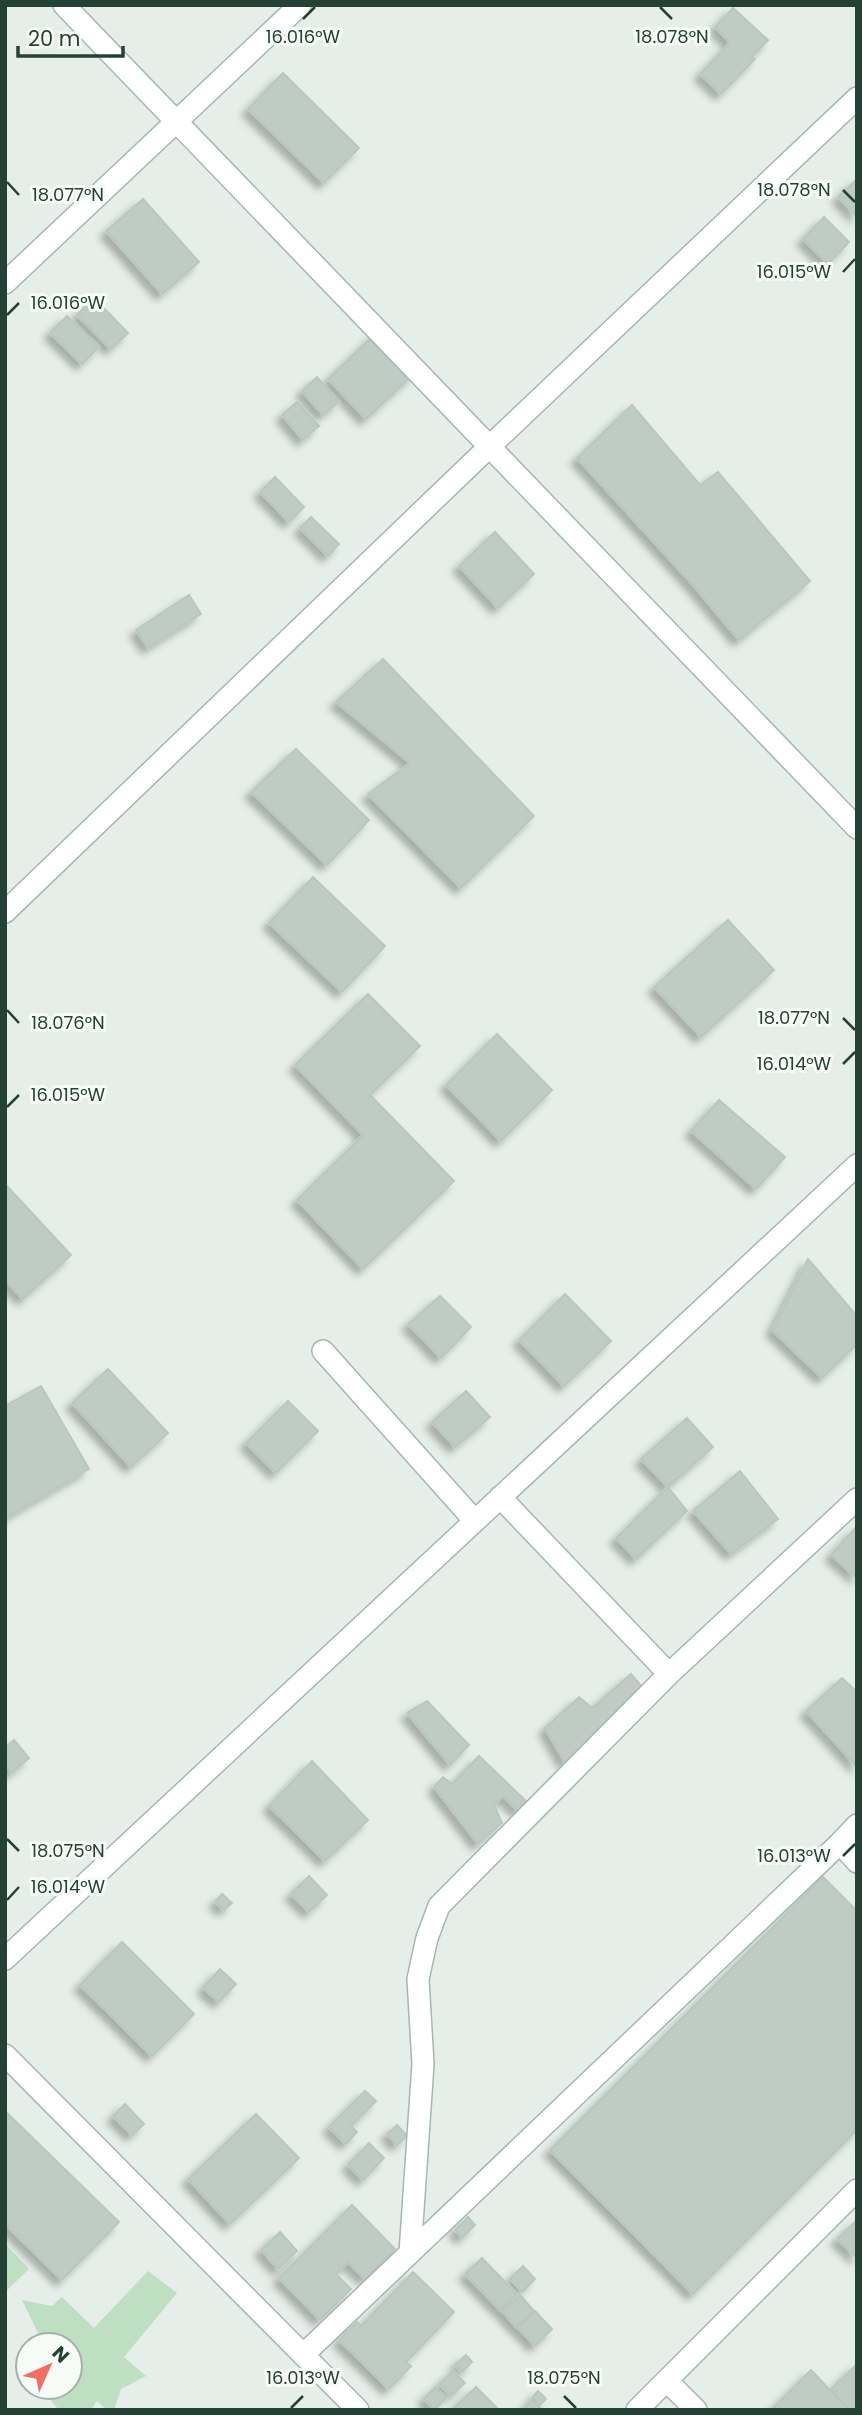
<svg xmlns="http://www.w3.org/2000/svg" width="862" height="2415" viewBox="0 0 862 2415" font-family="Poppins,sans-serif">
  <style>
    .green { fill: #bfdfc3 }
    .building { fill: #beccc4; stroke: #b8c8bf; stroke-width: 2; filter: url(#shadow) }
    .lines { fill: none; stroke-linecap: round; stroke-linejoin: round }
    .minor-casing { stroke: #a7b7af; stroke-width: 24 }
    .minor { stroke: #fff; stroke-width: 21 }
    .ticks { fill: none; stroke: #244135; stroke-width: 2.5 }
    .ticks-label { font-size: 18px; text-anchor: middle; fill: #244135; stroke: #f6fbf8; stroke-width: 6; stroke-linejoin: round; paint-order: stroke }
  </style>
  <defs>
    <filter id="shadow"><feDropShadow dx="-6" dy="6" stdDeviation="3.5" flood-color="#0004"/></filter>
  </defs>
  <rect width="100%" height="100%" fill="#e5eee9"/>
  <!-- green -->
  <path class="green" d="M5,2244l24,25 -24,23z
    M148,2271l29,22 -53,64 22,19 -25,13 -7,21h-7l-10,-9 -6,9h-32l-11,-13 7,-10h15v-42h-40l9,-10 -17,-35 30,6 10,-9 32,31z"/>
  <!-- building -->
  <path class="building" d="M733,8l35,32 -16,17 3,2 -34,35 -21,-20 30,-31 -15,-16z
    M283,73l76,75 -35,35 -76,-74z
    M857,179v38l-19,-20z
    M143,199l56,63 -37,32 -56,-63z
    M824,217l25,25 -21,22 -25,-25z
    M94,298l34,35 -17,16 -34,-34z
    M67,316l32,31 -17,17 -32,-31z
    M376,333l38,41 -48,45 -38,-40z
    M317,377l22,25 -16,13 -21,-24z
    M297,402l22,24 -16,14 -21,-25z
    M632,405l68,80 18,-13 92,109 -71,59 -47,-56 -115,-126z
    M275,477l29,30 -15,15 -29,-30z
    M311,517l28,27 -11,12 -28,-28z
    M495,532l39,42 -36,34 -39,-42z
    M189,595l12,19 -53,34 -12,-18z
    M383,659l151,157 -73,72 -93,-94 42,-31 -74,-61z
    M296,749l73,71 -42,45 -76,-73z
    M313,877l72,69 -43,46 -73,-69z
    M728,920l46,50 -73,67 -47,-50z
    M368,994l52,52 -50,49 84,86 -91,88 -66,-69 66,-65 -68,-70z
    M497,1034l55,56 -51,51 -55,-56z
    M719,1100l66,57 -29,32 -65,-58z
    M5,1184l66,71 -48,44 -18,-19z
    M808,1259l49,57v28l-35,34 -50,-48z
    M565,1294l46,47 -47,45 -45,-46z
    M440,1296l31,31 -30,31 -33,-34z
    M108,1369l60,64 -37,34 -59,-64z
    M41,1386l48,83 -84,49v-112z
    M466,1391l24,26 -35,30 -23,-25z
    M288,1401l30,30 -42,42 -30,-30z
    M687,1418l26,29 -45,40 -27,-28z
    M740,1471l38,48 -47,35 -38,-43z
    M668,1487l19,24 -51,48 -20,-21z
    M856,1527h1v51l-26,-23z
    M631,1674l17,20 -83,69 -20,-35 34,-31 13,11z
    M842,1678l15,14v75l-51,-56z
    M427,1701l42,44 -19,20 -43,-52z
    M14,1740l15,18 -18,15 -6,-7v-18z
    M479,1756l48,46 -9,9 -15,-15 -9,9 8,18 -24,21 -44,-57 9,-10 9,7z
    M312,1761l56,59 -43,41 -56,-55z
    M309,1876l18,19 -18,17 -18,-18z
    M823,1877l34,34v219l-164,164 -143,-144z
    M222,1894l10,9 -8,7 -9,-8z
    M122,1942l72,72 -42,42 -72,-71z
    M220,1969l16,15 -17,18 -16,-14z
    M365,2091l11,10 -25,25 6,6 -11,12 -17,-17z
    M125,2104l19,20 -12,11 -19,-19z
    M5,2111l114,111 -57,58 -57,-56z
    M256,2114l43,44 -69,66 -42,-45z
    M397,2125l10,11 -10,9 -10,-11z
    M369,2143l15,15 -21,22 -15,-15z
    M352,2205l43,44 -30,30 -17,-17 -12,12 15,15 -31,31 -41,-42z
    M468,2217l7,8 -13,13 -7,-8z
    M857,2220v38l-20,-19z
    M280,2232l17,19 -19,18 -17,-19z
    M482,2258l35,36 -17,16 -35,-36z
    M523,2266l12,13 -13,13 -12,-13z
    M413,2272l41,40 -48,50 5,4 -22,23 -50,-49 18,-18 4,4z
    M520,2295l14,16 -18,16 -14,-16z
    M535,2311l17,18 -17,17 -17,-18z
    M466,2355l6,7 -10,10 -7,-7z
    M857,2364v46h-8l-18,-21z
    M811,2370l38,40h-78z
    M453,2371l12,12 -15,13 -11,-12z
    M435,2387l11,11 -12,12 -10,-11z
    M476,2387l23,23 -46,-1z
    M538,2391l8,8 -6,6 -8,-7z
    M532,2400l10,10h-20z"/>
  <g class="lines">
    <!-- minor casing -->
    <g class="minor-casing">
      <path id="minor" d="M64,5l793,823
        M5,283l295,-278
        M5,912l484,-465 368,-349
        M323,1351l152,170
        M500,1497l169,177
        M840,1843l17,-18
        M5,1959l852,-794
        M5,2055l353,355
        M410,2253l13,-189 -5,-85 9,-41 12,-32 230,-232 188,-175
        M303,2355l537,-512 17,19
        M667,2381l29,29
        M637,2410l220,-220"/>
    </g>
    <!-- minor -->
    <use href="#minor" class="minor"/>
  </g>
  <!-- ticks -->
  <path class="ticks" d="M660,7l12,12M303,19l12,-12M7,182l12,13M843,190l12,12M843,272l12,-13M7,315l12,-12M7,1010l12,13M843,1018l12,12M843,1064l12,-12M7,1107l12,-12M7,1839l12,12M843,1856l12,-12M7,1900l12,-13M564,2396l12,12M291,2408l12,-12"/>
  <g class="ticks-label">
    <text x="303" y="43">16.016°W</text>
    <text x="672" y="43">18.078°N</text>
    <text x="794" y="196">18.078°N</text>
    <text x="68" y="201">18.077°N</text>
    <text x="794" y="278">16.015°W</text>
    <text x="68" y="309">16.016°W</text>
    <text x="794" y="1024">18.077°N</text>
    <text x="68" y="1029">18.076°N</text>
    <text x="794" y="1070">16.014°W</text>
    <text x="68" y="1101">16.015°W</text>
    <text x="68" y="1857">18.075°N</text>
    <text x="794" y="1862">16.013°W</text>
    <text x="68" y="1893">16.014°W</text>
    <text x="303" y="2384">16.013°W</text>
    <text x="564" y="2384">18.075°N</text>
  </g>
  <!-- border -->
  <rect width="862" height="2415" fill="none" stroke="#244135" stroke-width="14"/>
  <!-- north arrow -->
  <g transform="translate(49 2366) rotate(45)"><circle r="33" fill="#f6fbf8" stroke="#a2b1aa" stroke-width="2"/>
  <path d="M0-5L12 26L0 18L-12 26Z" fill="#f16e61"/>
  <text y="-10" font-size="19" font-weight="bold" text-anchor="middle" fill="#244135">N</text>
  </g>
  <!-- scale -->
  <path d="M18 46v10h105v-10" fill="none" stroke="#244135" stroke-width="3.5"/>
  <text x="28" y="46" font-size="21" fill="#244135" stroke="#f6fbf8" stroke-width="5" paint-order="stroke">20 m</text>
</svg>
